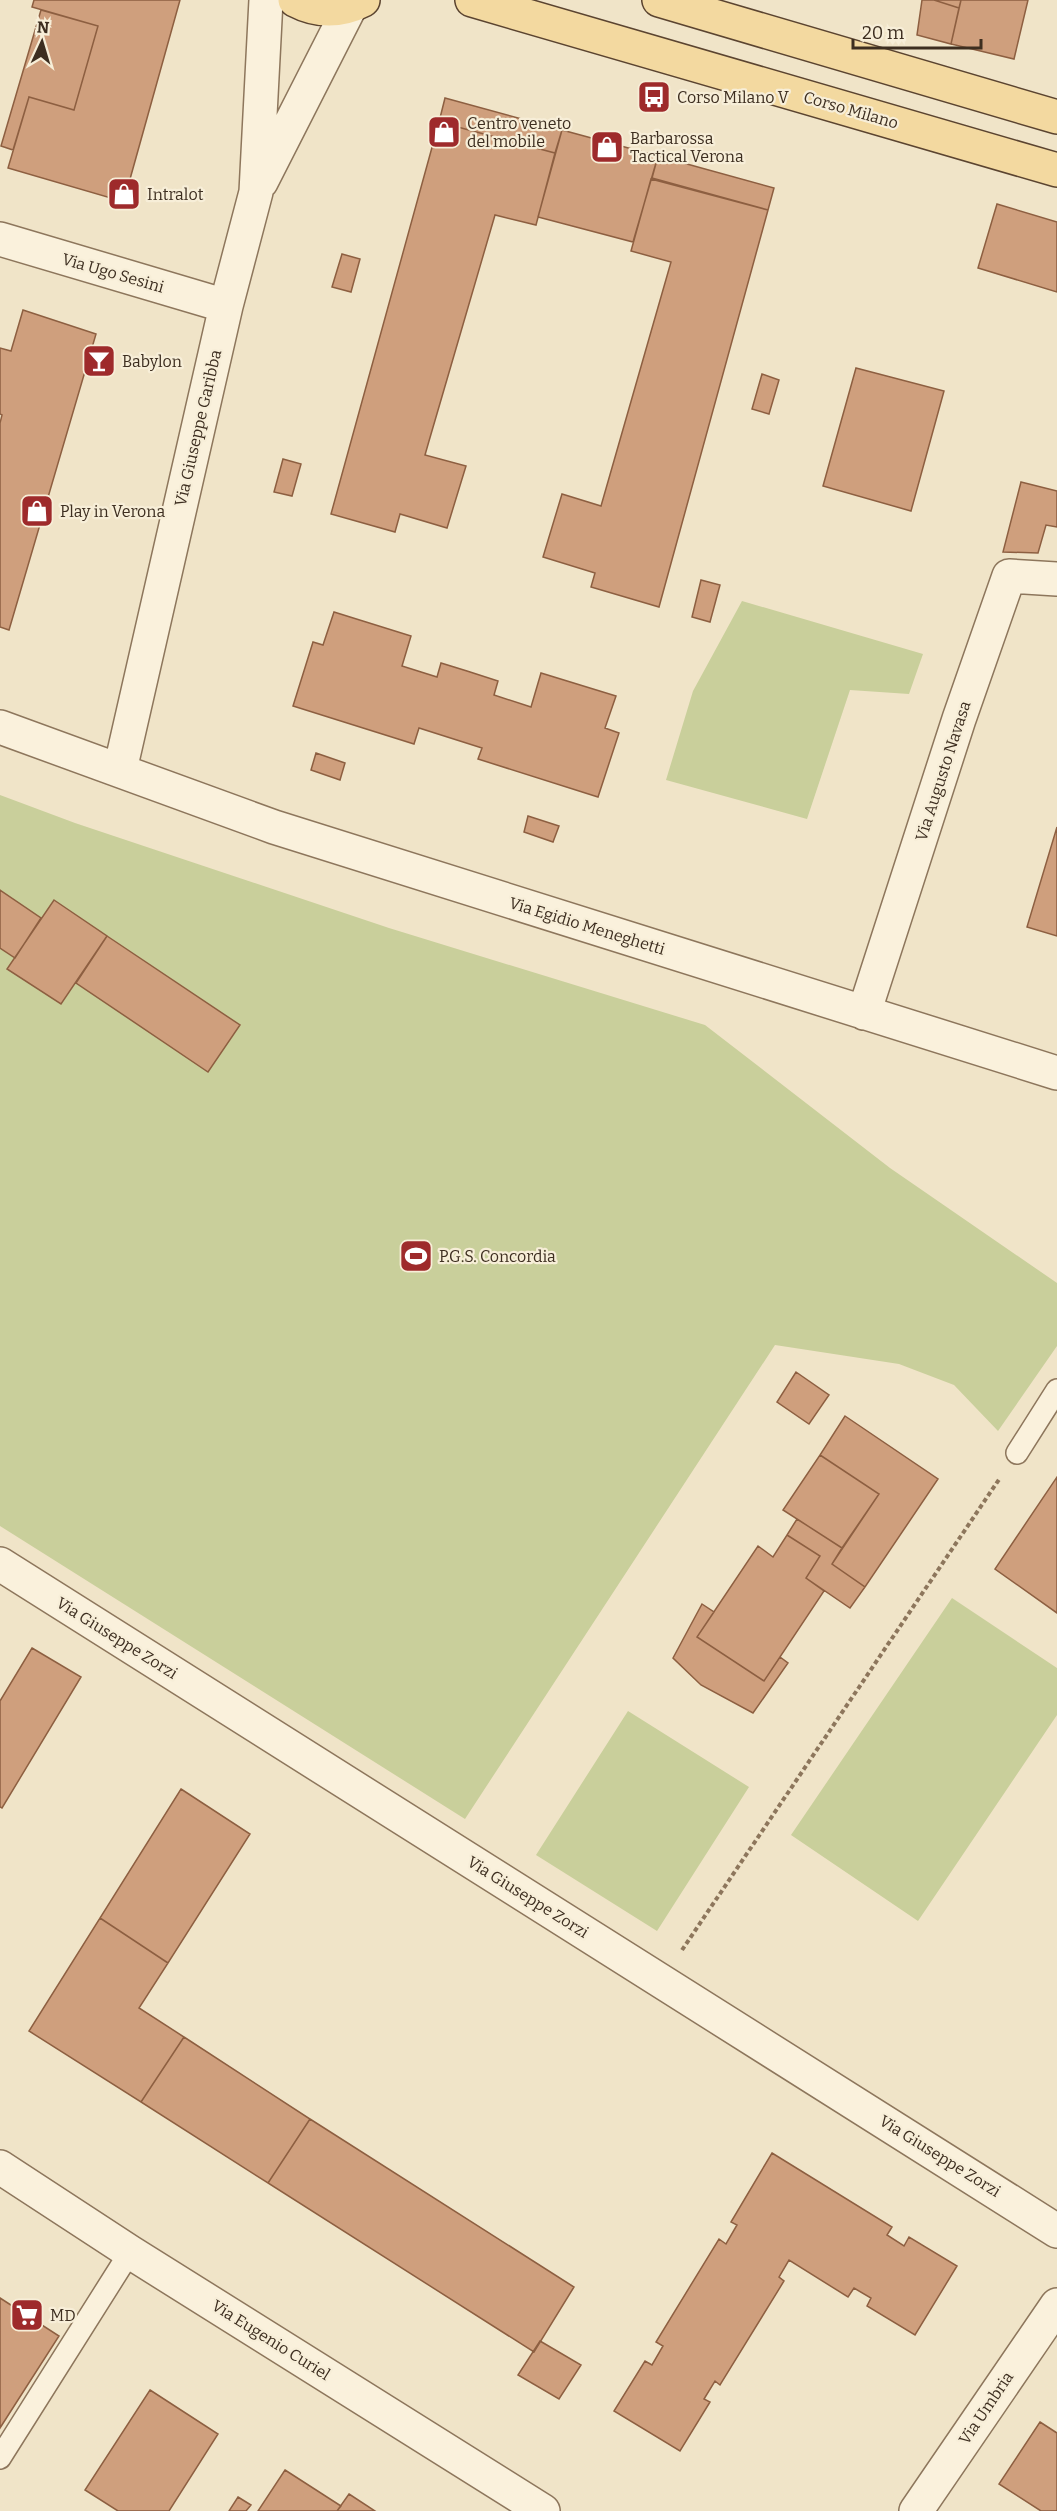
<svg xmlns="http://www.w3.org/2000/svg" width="1057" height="2511" viewBox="0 0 1057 2511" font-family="Bitter,serif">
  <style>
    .green { fill: #c9cf9b }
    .building { fill: #cf9f7d; stroke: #8d5f41; stroke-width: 1.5 }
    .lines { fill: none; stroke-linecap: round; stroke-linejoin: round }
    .service-casing { stroke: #8d765c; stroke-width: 24 }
    .minor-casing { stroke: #8d765c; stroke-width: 36 }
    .primary-casing { stroke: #5b4430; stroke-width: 36 }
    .path { stroke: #8d765c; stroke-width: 4; stroke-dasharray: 4.5 3; stroke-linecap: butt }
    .service { stroke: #faf1dc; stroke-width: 21 }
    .minor { stroke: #faf1dc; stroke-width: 33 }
    .primary { stroke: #f3d9a0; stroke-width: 33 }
    .labels { text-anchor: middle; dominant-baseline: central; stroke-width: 4.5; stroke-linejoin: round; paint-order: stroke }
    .poi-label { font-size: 16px; fill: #3d2e20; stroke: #f7eed8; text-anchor: start }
    .street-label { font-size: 16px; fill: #3d2e20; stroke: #f7eed8 }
  </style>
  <rect width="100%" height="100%" fill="#f0e4c8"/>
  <!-- green -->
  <path class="green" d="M742,601l181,53 -14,40 -59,-4 -43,129 -141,-39 27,-89z
    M0,795l75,28 314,105 316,97 185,143 167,115v63l-59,85 -44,-46 -55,-21 -124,-19 -310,474 -465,-293z
    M952,1598l105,70v47l-139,206 -127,-86z
    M628,1711l121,76 -92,144 -121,-76z"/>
  <!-- building -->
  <path class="building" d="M34,0h146l-55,197 -4,4 -113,-33 21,-71 45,13 24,-84 -66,-19z
    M922,0h12l25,8 -8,36 -34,-9z
    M934,0h27l-2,8z
    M961,0h67l-14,59 -63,-15z
    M41,10l57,16 -24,84 -45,-13 -16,53 -12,-4z
    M445,98l117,32 -7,23 -116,-31z
    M439,122l116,31 -19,72 -41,-10 -66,226 -4,14 41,11 -19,62 -47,-14 -5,18 -64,-18z
    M562,130l96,26 -25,86 -95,-25z
    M658,156l116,32 -6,22 -116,-32z
    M651,179l117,31 -109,397 -68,-20 4,-14 -52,-16 19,-63 39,12 70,-244 -40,-11z
    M997,204l60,18v70l-79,-24z
    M342,254l18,5 -9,33 -19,-5z
    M23,310l73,24 -87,296 -9,-3v-204l2,-8 -2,-1v-66l11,3z
    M856,368l88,23 -33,120 -88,-25z
    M762,374l17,6 -10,34 -17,-5z
    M283,459l18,5 -9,32 -18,-4z
    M1021,482l36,9v36l-11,-2 -8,28 -35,-1z
    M701,580l19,5 -10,37 -18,-5z
    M334,612l77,24 -9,30 35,11 4,-14 26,8 31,10 -4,14 37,12 10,-34 75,23 -11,32 14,5 -21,64 -120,-38 4,-11 -63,-20 -5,16 -121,-38 20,-64 10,3z
    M316,753l29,10 -5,17 -29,-10z
    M528,816l31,10 -6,16 -29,-10z
    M1057,827v109l-30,-9z
    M0,890l41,28 -26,40 -15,-10z
    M54,900l53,36 -46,68 -54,-35z
    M107,936l133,89 -32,47 -132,-89z
    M796,1372l33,23 -20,29 -32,-22z
    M845,1416l93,63 -73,108 -33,-23 47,-70 -59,-39z
    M820,1455l59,39 -37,54 -59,-38z
    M1057,1477v136l-62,-44z
    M797,1519l45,29 -10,16 33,23 -15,21 -44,-30 14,-22 -33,-21z
    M787,1535l33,21 -14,22 18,13 -60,90 -67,-44 61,-91 15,11z
    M702,1604l12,8 -17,25 67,44 16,-24 8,6 -35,50 -52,-28 -28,-27z
    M32,1648l49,29 -79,131 -2,-1v-106z
    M181,1789l69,45 -82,129 -68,-45z
    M100,1918l68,45 -29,45 45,29 -43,65 -112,-71z
    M184,2037l126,82 -42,64 -127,-81z
    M310,2119l264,168 -40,65 -266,-169z
    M772,2153l120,74 -5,8 17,11 5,-9 48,29 -42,69 -48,-29 4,-8 -17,-10 -6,9 -59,-37 -10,17 5,4 -64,104 -5,-4 -11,18 6,3 -30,49 -66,-40 31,-50 7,4 11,-19 -7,-4 63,-103 7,5 11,-19 -6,-3z
    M0,2298l59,38 -59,92z
    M540,2341l41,24 -22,34 -41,-24z
    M150,2390l68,44 -49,77h-51l-33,-21z
    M1040,2422l17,11v78h-16l-42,-27z
    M285,2470l56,36 -4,5h-79z
    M349,2494l26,17h-38z
    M238,2497l13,8 -5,6h-17z"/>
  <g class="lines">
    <!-- service casing -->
    <g class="service-casing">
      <path id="service" d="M1017,1453l40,-63
        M0,2458l130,-206"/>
    </g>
    <!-- minor casing -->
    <g class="minor-casing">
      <path id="minor" d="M261,182l89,-175
        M0,239l226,67
        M0,727l274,100 783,246
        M120,770l106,-464 30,-114 10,-192
        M864,1013l95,-294 50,-143 48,3
        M0,1564l1057,667
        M0,2167l130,85 413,259
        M916,2511l141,-206"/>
    </g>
    <!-- primary casing -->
    <g class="primary-casing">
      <path id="primary" d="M295,0c23,12 45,12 68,0
        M472,0l585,170
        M659,0l398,117"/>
    </g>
    <!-- path -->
    <path class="path" d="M682,1950l318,-472"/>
    <!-- service -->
    <use href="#service" class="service"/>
    <!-- minor -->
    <use href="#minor" class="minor"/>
    <!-- primary -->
    <use href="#primary" class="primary"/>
  </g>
  <!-- icons -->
  <defs>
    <g id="bus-square" transform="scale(1.725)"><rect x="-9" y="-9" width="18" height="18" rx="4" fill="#9e2a2b" stroke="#f7eed8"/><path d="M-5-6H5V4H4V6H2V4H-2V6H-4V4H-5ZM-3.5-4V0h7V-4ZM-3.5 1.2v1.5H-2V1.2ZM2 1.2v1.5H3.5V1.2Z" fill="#fff"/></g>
    <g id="shop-square" transform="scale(1.725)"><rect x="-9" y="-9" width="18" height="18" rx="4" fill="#9e2a2b" stroke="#f7eed8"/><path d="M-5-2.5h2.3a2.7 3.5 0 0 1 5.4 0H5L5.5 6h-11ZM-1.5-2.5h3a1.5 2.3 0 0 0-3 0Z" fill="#fff"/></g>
    <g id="bar-square" transform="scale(1.725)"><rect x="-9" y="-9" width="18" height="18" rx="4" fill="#9e2a2b" stroke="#f7eed8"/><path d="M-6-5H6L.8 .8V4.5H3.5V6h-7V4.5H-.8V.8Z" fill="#fff"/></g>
    <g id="stadium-square" transform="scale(1.725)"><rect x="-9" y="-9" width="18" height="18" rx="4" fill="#9e2a2b" stroke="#f7eed8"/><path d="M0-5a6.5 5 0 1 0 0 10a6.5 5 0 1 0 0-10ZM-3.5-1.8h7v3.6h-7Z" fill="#fff"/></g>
    <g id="supermarket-square" transform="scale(1.725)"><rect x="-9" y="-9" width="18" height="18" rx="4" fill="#9e2a2b" stroke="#f7eed8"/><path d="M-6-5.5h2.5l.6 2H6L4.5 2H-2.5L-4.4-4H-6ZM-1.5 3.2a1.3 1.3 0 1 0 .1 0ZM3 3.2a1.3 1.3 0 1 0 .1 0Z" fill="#fff"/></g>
  </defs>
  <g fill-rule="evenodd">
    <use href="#bus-square" x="654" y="97"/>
    <use href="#shop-square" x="444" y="132"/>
    <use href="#shop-square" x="607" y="147"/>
    <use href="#shop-square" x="124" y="194"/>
    <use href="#bar-square" x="99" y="361"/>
    <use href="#shop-square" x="37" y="511"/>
    <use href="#stadium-square" x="416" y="1256"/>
    <use href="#supermarket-square" x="27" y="2315"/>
  </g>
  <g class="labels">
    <!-- poi labels -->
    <g class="poi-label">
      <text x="677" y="97">Corso Milano V</text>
      <text x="467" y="123">Centro veneto<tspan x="467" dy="18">del mobile</tspan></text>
      <text x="630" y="138">Barbarossa<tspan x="630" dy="18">Tactical Verona</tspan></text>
      <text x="147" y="194">Intralot</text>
      <text x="122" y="361">Babylon</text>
      <text x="60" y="511">Play in Verona</text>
      <text x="439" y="1256">P.G.S. Concordia</text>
      <text x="50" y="2315">MD</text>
    </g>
    <!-- street labels -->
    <g class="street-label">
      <text transform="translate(851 110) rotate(16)">Corso Milano</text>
      <text transform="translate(113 273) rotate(16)">Via Ugo Sesini</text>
      <text transform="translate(198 428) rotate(-77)">Via Giuseppe Garibba</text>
      <text transform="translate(943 771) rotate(-72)">Via Augusto Navasa</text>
      <text transform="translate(587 926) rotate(17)">Via Egidio Meneghetti</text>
      <text transform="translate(117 1638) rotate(32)">Via Giuseppe Zorzi</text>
      <text transform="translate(528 1897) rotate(32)">Via Giuseppe Zorzi</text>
      <text transform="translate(940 2156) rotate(32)">Via Giuseppe Zorzi</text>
      <text transform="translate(271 2340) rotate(32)">Via Eugenio Curiel</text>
      <text transform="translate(986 2408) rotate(-56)">Via Umbria</text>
    </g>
  </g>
  <!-- north arrow -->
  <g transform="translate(42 42) rotate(4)" stroke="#f7eed8" stroke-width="4.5" paint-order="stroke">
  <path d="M0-4.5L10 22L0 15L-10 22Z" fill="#3d2e20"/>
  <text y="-9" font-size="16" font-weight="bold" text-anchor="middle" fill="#3d2e20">N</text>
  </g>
  <!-- scale -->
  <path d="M853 39v9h128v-9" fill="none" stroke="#3d2e20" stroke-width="3"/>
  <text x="862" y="39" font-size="18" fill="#3d2e20" stroke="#f7eed8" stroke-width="4.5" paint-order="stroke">20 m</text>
</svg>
